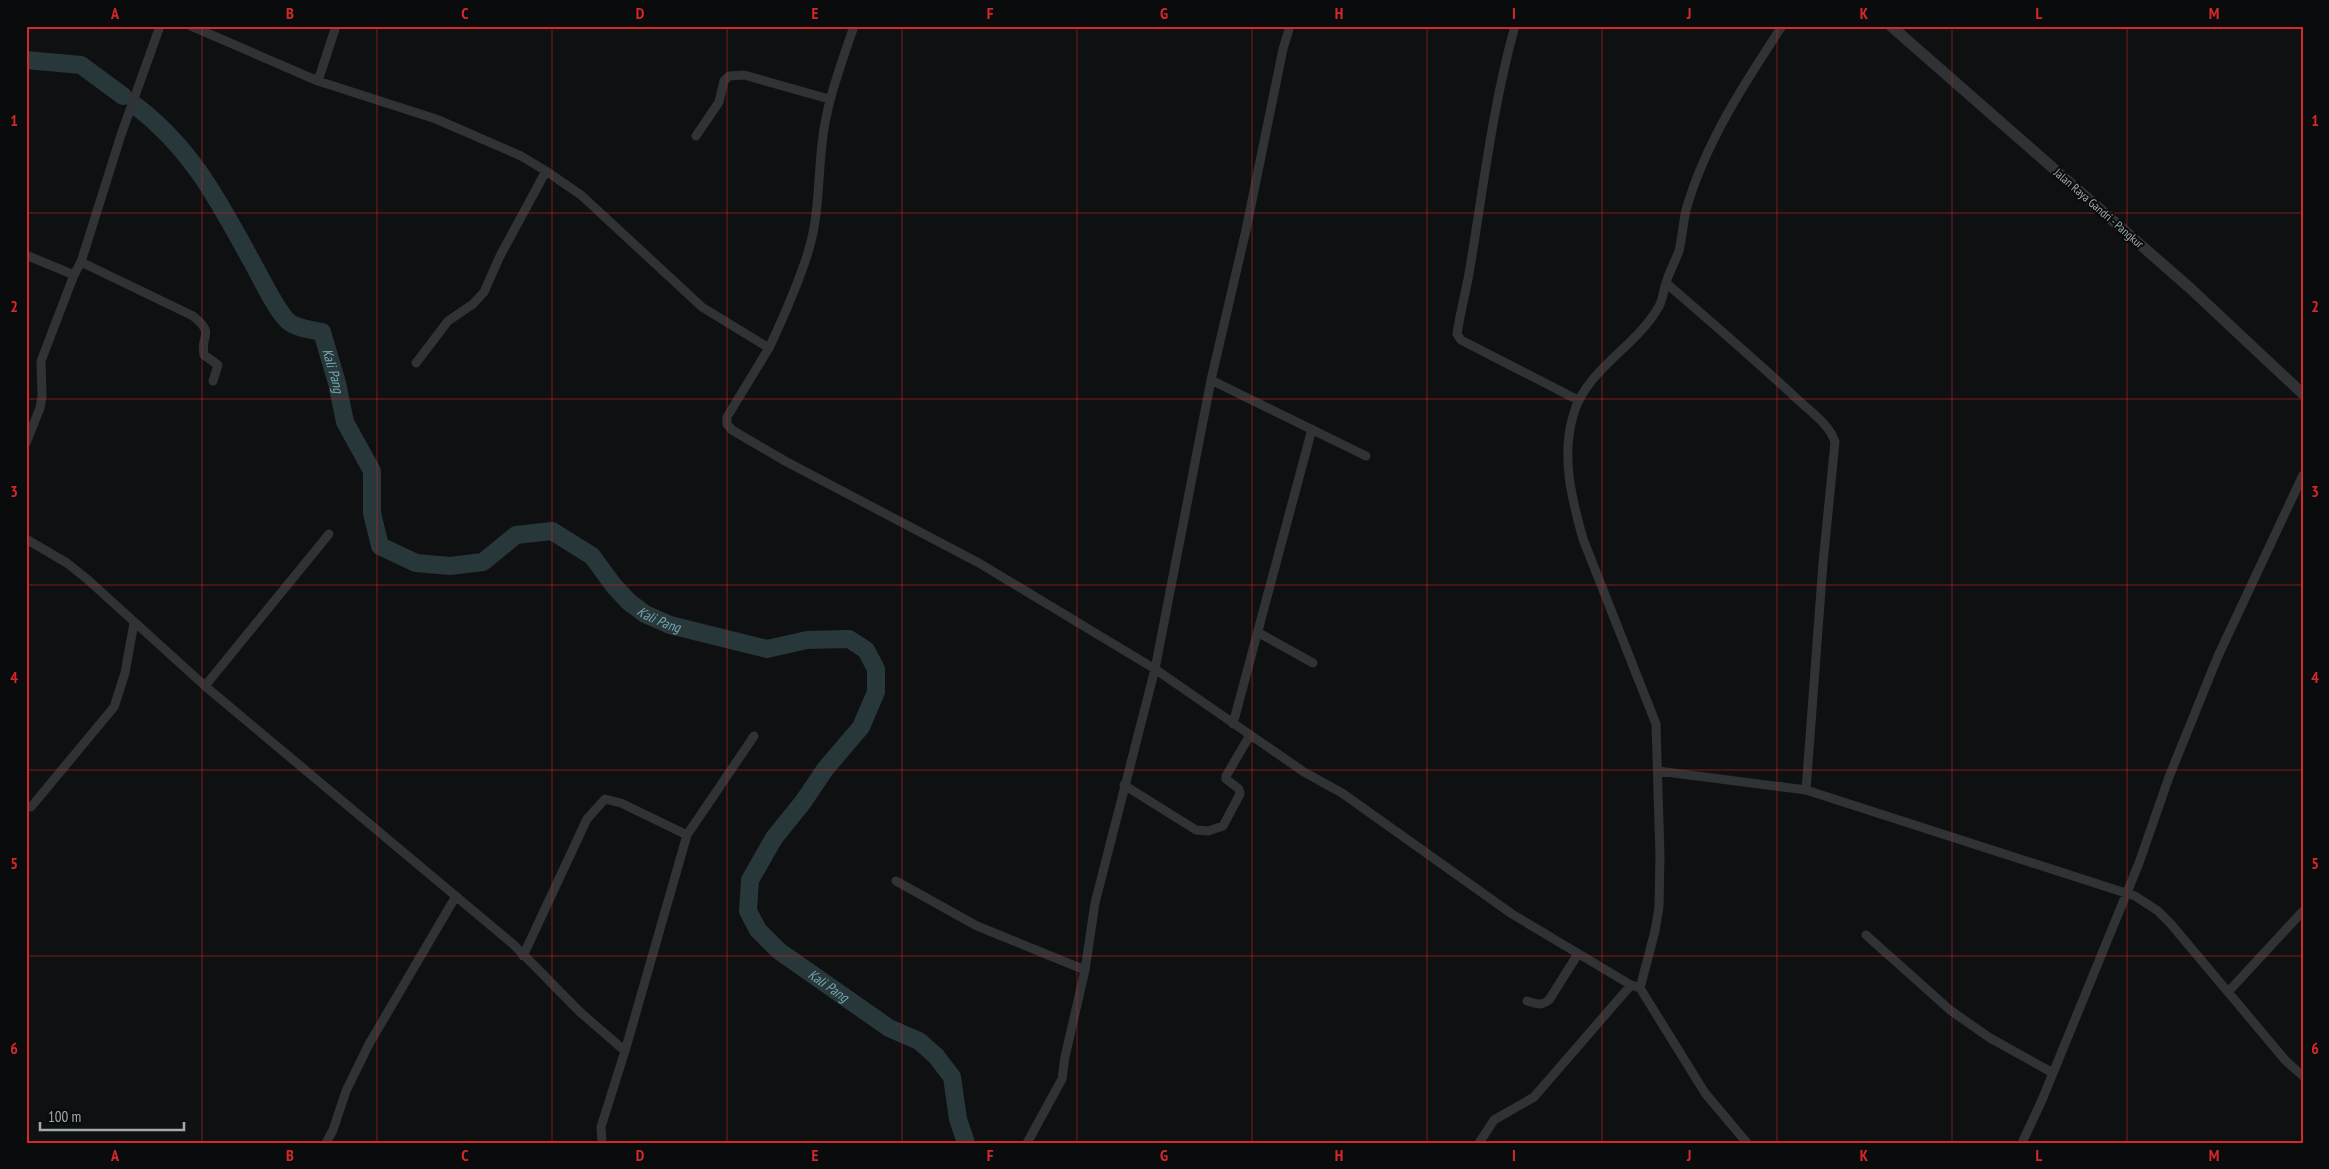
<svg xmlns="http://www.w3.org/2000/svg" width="2329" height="1169" viewBox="0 0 2329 1169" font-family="'PT Sans Narrow',sans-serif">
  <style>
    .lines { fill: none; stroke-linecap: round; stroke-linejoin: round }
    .river { stroke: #28373a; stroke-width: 18 }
    .minor { stroke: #303336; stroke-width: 9 }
    .tertiary { stroke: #303336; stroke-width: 11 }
    .grid { fill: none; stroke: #d62828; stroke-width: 1; stroke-opacity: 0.55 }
    .labels { text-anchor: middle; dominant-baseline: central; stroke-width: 4; stroke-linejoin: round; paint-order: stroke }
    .street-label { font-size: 12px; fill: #9fabb3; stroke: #0a0b0c }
    .water-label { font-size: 14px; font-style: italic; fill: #73a6b1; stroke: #0a0b0c }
    .neatline { fill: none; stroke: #d62828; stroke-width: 2 }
    .grid-label { font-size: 16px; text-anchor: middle; font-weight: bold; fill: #d62828 }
  </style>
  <rect width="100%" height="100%" fill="#0f1011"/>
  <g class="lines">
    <!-- river -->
    <g class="river">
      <path d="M26,60l55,5 42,31"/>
      <path id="s1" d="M136,106c56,43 82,94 115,154 8,14 27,54 38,62 7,6 24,8 33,10l15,51 8,39 27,49v42l8,33 36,17 34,3 33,-4 33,-27 36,-4 40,25 22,30 15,16 16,12 25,11 97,24 40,-9 42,-1 17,11 10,19v23l-15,35 -35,41 -23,34 -29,36 -24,42 -2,31 10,19 21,21 110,77 30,13 17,15 16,21 6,42 8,24"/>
    </g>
    <!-- minor -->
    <path class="minor" d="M191,26l127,55 118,38 85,37 25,15 35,24 121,112 67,41 -42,69v7l5,6 53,31 194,102 176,106 149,103 38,21 170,121 119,71 9,3 65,105 42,50
      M1515,26c-23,82 -32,165 -46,248 -4,20 -9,40 -12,60l4,6 117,60
      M318,81l18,-55
      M696,136l23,-34 5,-21 5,-5 15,-1 85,24
      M26,255l48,20 -33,86 1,35 -2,12 -14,35
      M81,262l112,54c23,19 7,17 11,39l14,10 -5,16
      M74,275l7,-13 40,-127 39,-109
      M1666,283c43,37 87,75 129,114 13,13 35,27 40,45l-12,121 -17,227
      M769,348c15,-32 30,-65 40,-99 10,-33 9,-71 13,-105 4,-41 19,-79 32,-118
      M416,363l32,-42 25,-17 11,-12 16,-36 46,-85
      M1211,380l155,76
      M26,539l41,24 20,16 118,107 309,259 66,67 45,39 -24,76 1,16
      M1259,633l54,30
      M205,686l124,-152
      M1233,724l79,-295
      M1658,771l148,19 329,106 23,15 12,12 116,138 17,15
      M1124,785l72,45 12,1 15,-5 17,-32 -1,-5 -13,-10v-3l24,-41
      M31,807l83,-100 11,-34 9,-50
      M896,881l81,45 108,44
      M1866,935l84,75 40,28 63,35
      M523,956l64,-137 18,-20 16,4 66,32
      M1640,988l15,-57 4,-24 1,-51 -4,-132 -73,-185c-11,-39 -22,-82 -10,-123 12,-46 62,-68 85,-108 5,-7 5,-17 8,-25 3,-11 9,-21 13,-32 3,-13 4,-27 7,-41 19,-67 58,-126 96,-184
      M2229,991l74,-80
      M1527,1001c10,3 14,5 22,-1l29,-46
      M625,1051l62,-216 67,-99
      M326,1143l7,-13 13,-39 23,-47 87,-148
      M1027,1143l35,-64 3,-22 20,-87 10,-67 60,-234 56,-289 35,-150 37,-181 7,-23
      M1479,1143l15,-23 40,-23 97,-112
      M2022,1143l20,-43 97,-237 30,-86 49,-121 85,-181"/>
    <!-- tertiary -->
    <path class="tertiary" d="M1891,26l300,263 112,105"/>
  </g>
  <!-- grid -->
  <path class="grid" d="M202,26v1117M377,26v1117M552,26v1117M727,26v1117M902,26v1117M1077,26v1117M1252,26v1117M1427,26v1117M1602,26v1117M1777,26v1117M1952,26v1117M2127,26v1117M26,213h2277M26,399h2277M26,585h2277M26,770h2277M26,956h2277"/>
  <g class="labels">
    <!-- street labels -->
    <g class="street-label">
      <text transform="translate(2099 208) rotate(41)">Jalan Raya Gandri - Pangkur</text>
    </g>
    <!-- water labels -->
    <g class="water-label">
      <text stroke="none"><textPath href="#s1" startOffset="342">Kali Pang</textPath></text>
      <text stroke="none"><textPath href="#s1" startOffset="854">Kali Pang</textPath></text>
      <text stroke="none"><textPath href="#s1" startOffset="1484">Kali Pang</textPath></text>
    </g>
  </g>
  <!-- border -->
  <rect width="2329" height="1169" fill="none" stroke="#0a0b0c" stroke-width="55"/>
  <!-- scale -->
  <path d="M40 1122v8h144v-8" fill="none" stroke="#9fabb3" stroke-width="2.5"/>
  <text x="48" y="1122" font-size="15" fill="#9fabb3" stroke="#0a0b0c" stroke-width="4" paint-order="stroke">100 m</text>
  <rect x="28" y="28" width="2274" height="1114" class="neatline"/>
  <g class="grid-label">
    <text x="115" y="19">A</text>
    <text x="290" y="19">B</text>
    <text x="465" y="19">C</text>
    <text x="640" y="19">D</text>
    <text x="815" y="19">E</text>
    <text x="990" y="19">F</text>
    <text x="1164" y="19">G</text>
    <text x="1339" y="19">H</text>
    <text x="1514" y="19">I</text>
    <text x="1689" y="19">J</text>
    <text x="1864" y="19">K</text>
    <text x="2039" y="19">L</text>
    <text x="2214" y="19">M</text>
    <text x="14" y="126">1</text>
    <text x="2315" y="126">1</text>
    <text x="14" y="312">2</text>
    <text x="2315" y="312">2</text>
    <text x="14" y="497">3</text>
    <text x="2315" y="497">3</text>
    <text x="14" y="683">4</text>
    <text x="2315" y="683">4</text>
    <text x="14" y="869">5</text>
    <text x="2315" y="869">5</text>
    <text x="14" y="1054">6</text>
    <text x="2315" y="1054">6</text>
    <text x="115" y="1161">A</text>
    <text x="290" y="1161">B</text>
    <text x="465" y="1161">C</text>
    <text x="640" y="1161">D</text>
    <text x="815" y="1161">E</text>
    <text x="990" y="1161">F</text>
    <text x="1164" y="1161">G</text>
    <text x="1339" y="1161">H</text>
    <text x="1514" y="1161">I</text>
    <text x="1689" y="1161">J</text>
    <text x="1864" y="1161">K</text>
    <text x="2039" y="1161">L</text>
    <text x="2214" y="1161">M</text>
  </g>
</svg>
